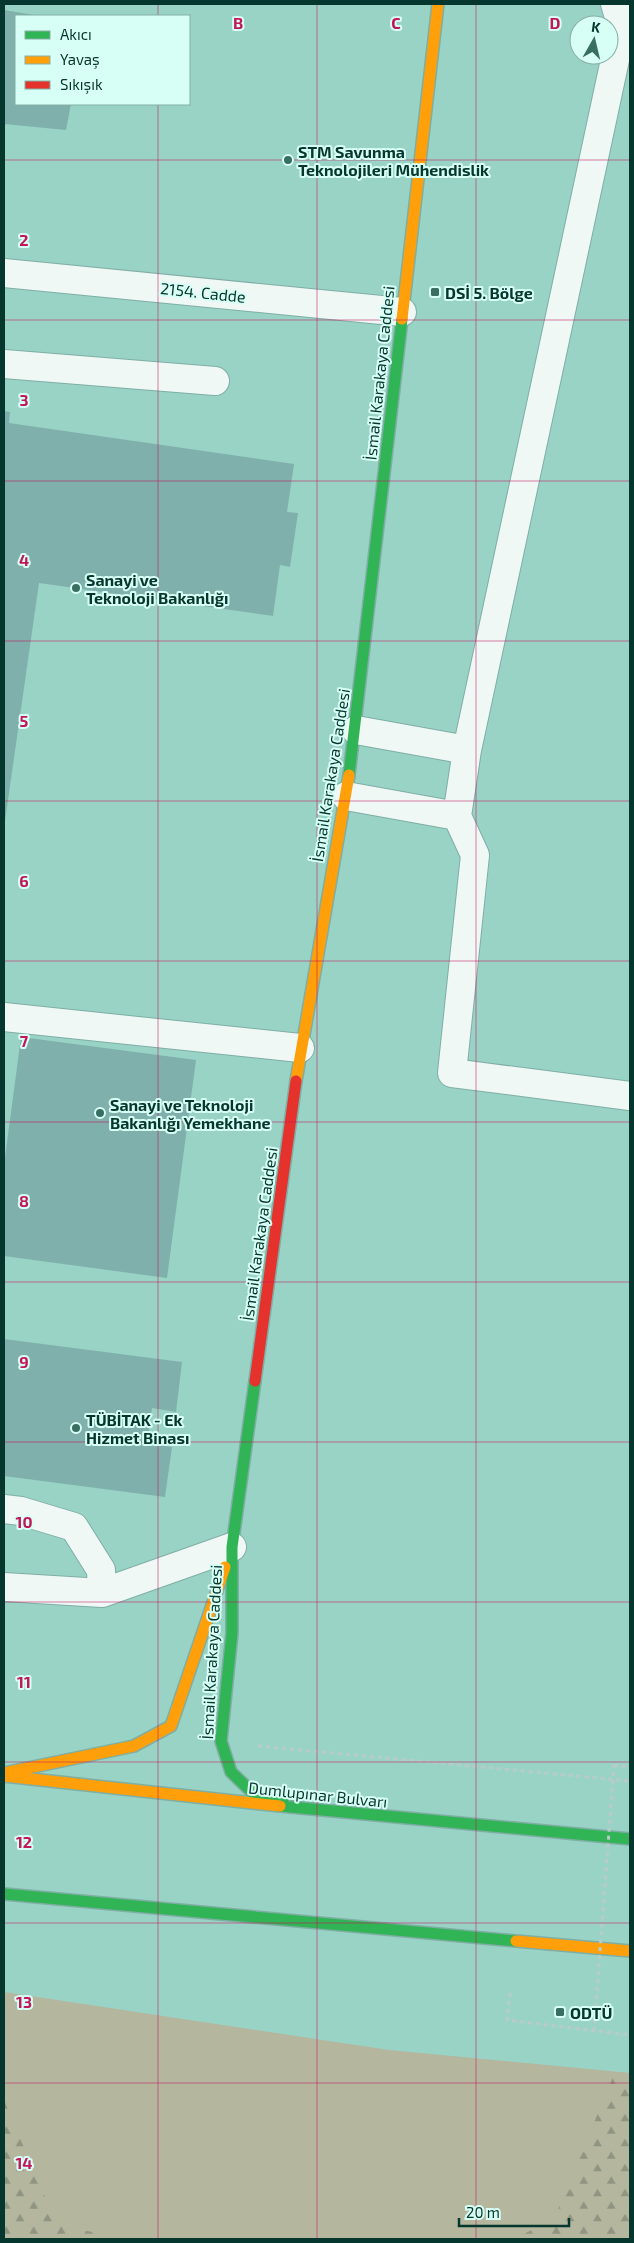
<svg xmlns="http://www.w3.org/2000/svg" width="634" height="2243" viewBox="0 0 634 2243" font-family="'Exo 2',sans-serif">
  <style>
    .grass { fill: #b4b69e }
    .forest { fill: url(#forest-firs) }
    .building { fill: #7fb0ab }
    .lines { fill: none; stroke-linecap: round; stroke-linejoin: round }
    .street-casing { stroke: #7faea4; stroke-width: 30 }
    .fast-casing { stroke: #7faea4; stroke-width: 14 }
    .slow-casing { stroke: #7faea4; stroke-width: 14 }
    .jam-casing { stroke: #7faea4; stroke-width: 14 }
    .path { stroke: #b9cbc8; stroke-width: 3; stroke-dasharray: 4 4; stroke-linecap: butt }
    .street { stroke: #f0f8f6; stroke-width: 28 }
    .fast { stroke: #30b455; stroke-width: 11 }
    .slow { stroke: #ff9f0a; stroke-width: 11 }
    .jam { stroke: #e5322d; stroke-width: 11 }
    .path-bridge { stroke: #b9cbc8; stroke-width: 3; stroke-dasharray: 4 4; stroke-linecap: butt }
    .grid { fill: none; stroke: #c2185b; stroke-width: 1; stroke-opacity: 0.55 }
    .poi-dot { fill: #396e63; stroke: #d8fff5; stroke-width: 2 }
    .labels { text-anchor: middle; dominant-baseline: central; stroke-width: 4; stroke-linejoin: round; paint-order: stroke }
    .poi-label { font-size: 16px; font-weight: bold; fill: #06372e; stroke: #d8fff5; text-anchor: start }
    .street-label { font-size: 16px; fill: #06372e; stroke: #d8fff5 }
    .grid-label { font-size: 16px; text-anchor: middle; font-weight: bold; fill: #c2185b; stroke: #d8fff5; stroke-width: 4; stroke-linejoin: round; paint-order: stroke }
  </style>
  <defs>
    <pattern id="forest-firs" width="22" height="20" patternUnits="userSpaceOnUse" patternTransform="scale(1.25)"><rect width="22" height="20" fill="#b4b69e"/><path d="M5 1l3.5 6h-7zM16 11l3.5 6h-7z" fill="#909581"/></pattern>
  </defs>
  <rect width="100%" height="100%" fill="#99d3c6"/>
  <!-- grass -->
  <path class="grass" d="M4,1992l385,58 241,23v166h-626z"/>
  <!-- forest -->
  <path class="forest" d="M615,2072l15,1v166h-115l40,-22z
    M4,2100l53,125 70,14h-123z"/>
  <!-- building -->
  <path class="building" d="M4,10l30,5 -18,1v88h55l-5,26 -62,-6z
    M4,411l6,1 -1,11 285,41 -7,48 11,1 -8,54 -10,-2 -7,51 -234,-33 -34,238z
    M21,1037l175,23 -29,218 -163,-22v-91z
    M4,1339l178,23 -6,50 -24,-4 -5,35 25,4 -7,50 -161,-21z"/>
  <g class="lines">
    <!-- street casing -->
    <g class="street-casing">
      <path id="street" d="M615,4l7,23 -155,723 -10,66 18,39 -23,218 178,23
        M4,273l398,39
        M4,364l211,17
        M356,730l111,20
        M346,796l111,20
        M4,1017l296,31
        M4,1509l17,2 53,16 27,43 1,23 130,-46
        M4,1587l98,6"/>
    </g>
    <!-- fast casing -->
    <g class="fast-casing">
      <path id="fast" d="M349,775l53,-456
        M255,1381l-23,166v86l-11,108 10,31 24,23 28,6
        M280,1806l350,33
        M4,1894l512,47"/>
    </g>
    <!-- slow casing -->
    <g class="slow-casing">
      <path id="slow" d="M402,319l36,-315
        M296,1081l53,-306
        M4,1773l130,-27 37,-20 54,-159
        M4,1776l276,30
        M516,1941l114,10"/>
    </g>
    <!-- jam casing -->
    <g class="jam-casing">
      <path id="jam" d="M255,1381l41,-300"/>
    </g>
    <!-- path -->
    <path class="path" d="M258,1746l372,35
      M614,1765l16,2
      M510,1993l-3,27 123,15"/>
    <!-- street -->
    <use href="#street" class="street"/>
    <!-- fast -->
    <use href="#fast" class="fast"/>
    <!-- slow -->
    <use href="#slow" class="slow"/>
    <!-- jam -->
    <use href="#jam" class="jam"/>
    <!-- path-bridge -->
    <path class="path-bridge" d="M594,2031l20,-266"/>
  </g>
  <!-- grid -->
  <path class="grid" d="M158,4v12M317,4v2235M476,4v2235M158,104v2135M4,160h626M4,320h626M4,481h626M4,641h626M4,801h626M4,961h626M4,1122h626M4,1282h626M4,1442h626M4,1602h626M4,1762h626M4,1923h626M4,2083h626"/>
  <!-- markers -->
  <g class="poi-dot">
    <circle cx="288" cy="160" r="5"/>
    <rect x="430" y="287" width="10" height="10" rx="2.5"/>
    <circle cx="76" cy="588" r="5"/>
    <circle cx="100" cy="1113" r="5"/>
    <circle cx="76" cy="1428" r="5"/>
    <rect x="555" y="2007" width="10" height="10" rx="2.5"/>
  </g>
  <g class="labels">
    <!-- poi labels -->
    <g class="poi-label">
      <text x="298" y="151">STM Savunma<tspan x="298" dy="18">Teknolojileri Mühendislik</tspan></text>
      <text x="445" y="292">DSİ 5. Bölge</text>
      <text x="86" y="579">Sanayi ve<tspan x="86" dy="18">Teknoloji Bakanlığı</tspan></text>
      <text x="110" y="1104">Sanayi ve Teknoloji<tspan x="110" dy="18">Bakanlığı Yemekhane</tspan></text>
      <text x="86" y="1419">TÜBİTAK - Ek<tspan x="86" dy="18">Hizmet Binası</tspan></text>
      <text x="570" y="2012">ODTÜ</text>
    </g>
    <!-- street labels -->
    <g class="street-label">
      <text transform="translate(203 292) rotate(6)">2154. Cadde</text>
      <text transform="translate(379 373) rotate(-84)">İsmail Karakaya Caddesi</text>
      <text transform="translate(330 775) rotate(-81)">İsmail Karakaya Caddesi</text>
      <text transform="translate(259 1234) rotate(-82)">İsmail Karakaya Caddesi</text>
      <text transform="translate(211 1652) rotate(-87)">İsmail Karakaya Caddesi</text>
      <text transform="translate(318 1794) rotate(6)">Dumlupınar Bulvarı</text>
    </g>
  </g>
  <g class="grid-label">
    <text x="238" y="29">B</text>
    <text x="396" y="29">C</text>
    <text x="555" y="29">D</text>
    <text x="24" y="246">2</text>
    <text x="24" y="406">3</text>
    <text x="24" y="566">4</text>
    <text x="24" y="727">5</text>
    <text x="24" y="887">6</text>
    <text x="24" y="1047">7</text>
    <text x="24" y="1207">8</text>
    <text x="24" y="1368">9</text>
    <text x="24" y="1528">10</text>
    <text x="24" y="1688">11</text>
    <text x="24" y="1848">12</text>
    <text x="24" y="2008">13</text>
    <text x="24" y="2169">14</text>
  </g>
  <!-- border -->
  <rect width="634" height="2243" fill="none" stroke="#06372e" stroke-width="10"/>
  <!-- legend -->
  <rect x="15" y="15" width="175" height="90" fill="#d8fff5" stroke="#84afa5"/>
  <rect x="25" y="31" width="25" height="8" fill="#30b455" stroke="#84afa5"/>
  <text x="60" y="40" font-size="15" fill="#06372e">Akıcı</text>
  <rect x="25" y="56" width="25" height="8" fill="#ff9f0a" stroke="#84afa5"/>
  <text x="60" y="65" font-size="15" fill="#06372e">Yavaş</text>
  <rect x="25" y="81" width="25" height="8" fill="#e5322d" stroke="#84afa5"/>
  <text x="60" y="90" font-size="15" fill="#06372e">Sıkışık</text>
  <!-- north arrow -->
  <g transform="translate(594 40) rotate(8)"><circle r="24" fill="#d8fff5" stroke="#84afa5"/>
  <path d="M0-4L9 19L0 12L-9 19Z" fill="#396e63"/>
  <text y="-8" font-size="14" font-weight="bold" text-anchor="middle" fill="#06372e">K</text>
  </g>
  <!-- scale -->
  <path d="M459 2218v8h110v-8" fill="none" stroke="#06372e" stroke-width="2.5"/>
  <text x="466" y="2218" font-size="15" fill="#06372e" stroke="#d8fff5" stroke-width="4" paint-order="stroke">20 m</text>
</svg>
